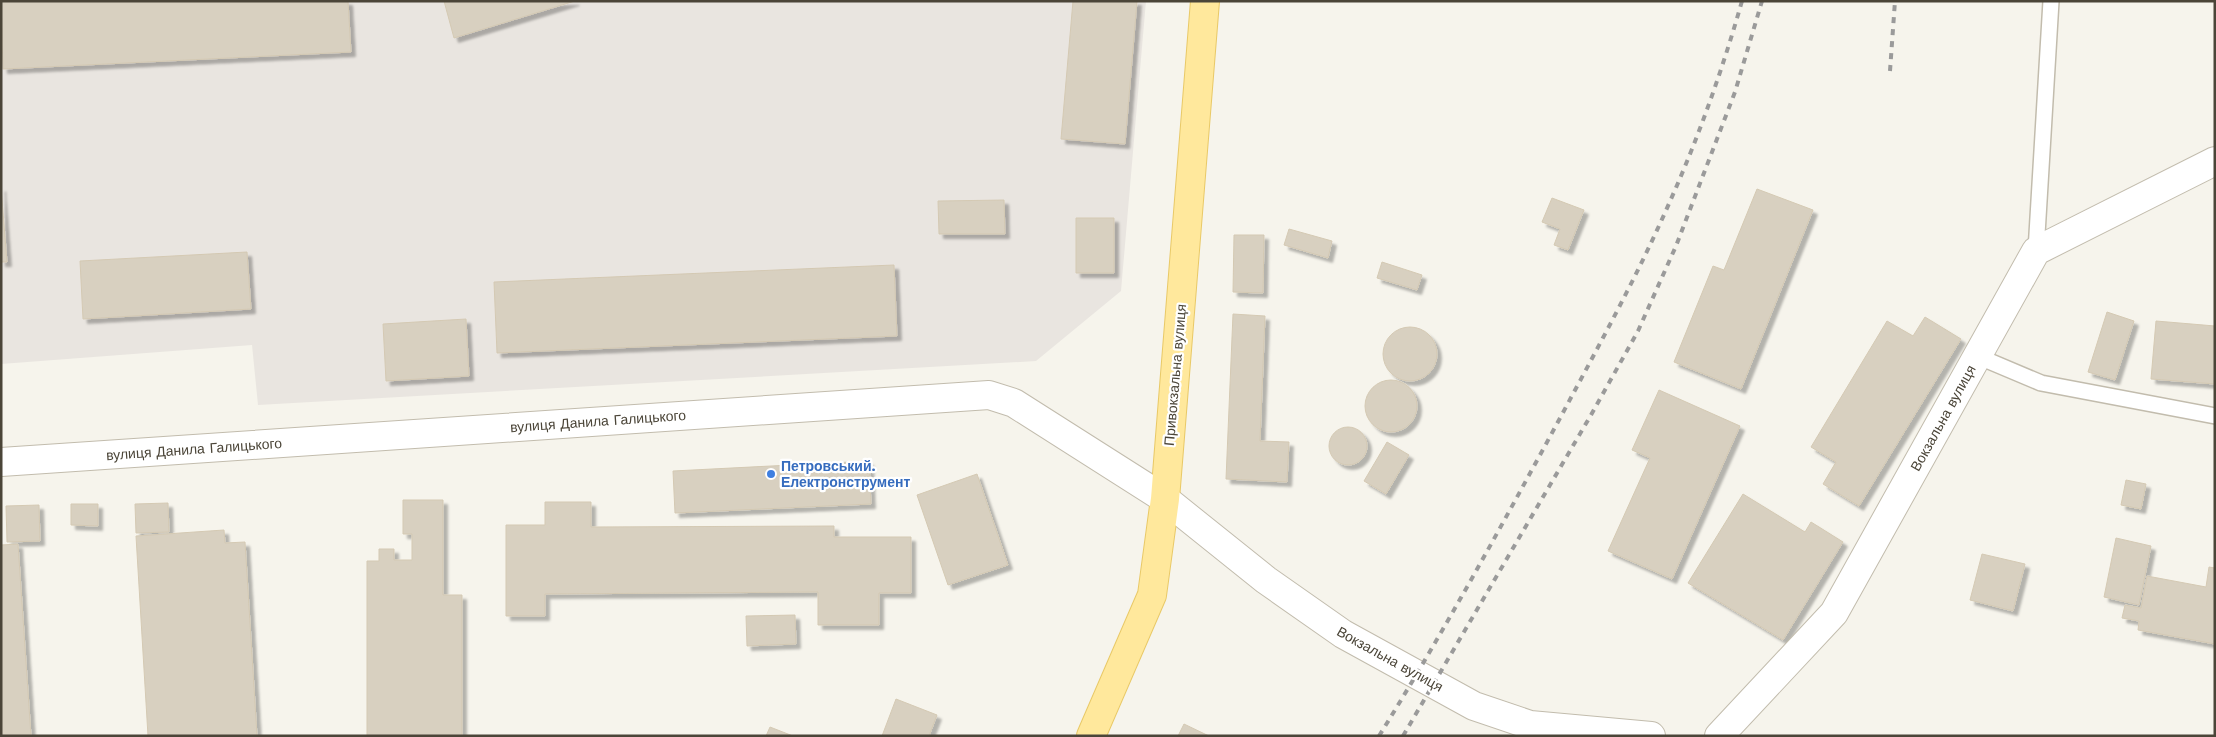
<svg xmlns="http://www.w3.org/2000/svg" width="2216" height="737" viewBox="0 0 2216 737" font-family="'Work Sans',sans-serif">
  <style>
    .industrial { fill: #e9e5e0 }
    .building { fill: #d8d0c0; stroke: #d4c9b3; filter: url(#shadow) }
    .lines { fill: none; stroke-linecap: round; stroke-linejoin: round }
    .service-casing { stroke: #c2bcad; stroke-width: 18 }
    .minor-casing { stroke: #c2bcad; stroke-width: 30 }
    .primary-casing { stroke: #e9c967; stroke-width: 30 }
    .service { stroke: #fff; stroke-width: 15 }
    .minor { stroke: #fff; stroke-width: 28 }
    .primary { stroke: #ffe89c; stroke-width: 28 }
    .rail { stroke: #9a9a9a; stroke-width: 4; stroke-dasharray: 6 6; stroke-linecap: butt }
    .shop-dot { fill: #3f7fe0; stroke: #fff; stroke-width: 2 }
    .labels { text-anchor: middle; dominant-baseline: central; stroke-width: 4.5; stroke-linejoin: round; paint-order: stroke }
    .street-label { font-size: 14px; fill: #4b4538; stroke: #fff }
    .shop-label { font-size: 14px; font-weight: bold; fill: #366cbe; stroke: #fff; text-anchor: start }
  </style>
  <defs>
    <filter id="shadow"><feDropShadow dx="4.5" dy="4.5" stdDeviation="1" flood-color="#0004"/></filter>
  </defs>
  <rect width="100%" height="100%" fill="#f6f4ec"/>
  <!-- industrial -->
  <path class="industrial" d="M1,1h1145l-25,290 -85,70 -778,44 -6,-60 -251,19z"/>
  <!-- building -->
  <path class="building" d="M1,1h347l3,51 -348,17z
    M444,1h131l-121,37z
    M1073,1h64l-12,143 -64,-5z
    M1,187l6,75h-6z
    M1757,189l56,21 -72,179 -67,-27 39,-96 11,4z
    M1552,198l32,12 -16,40 -14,-5 6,-16 -18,-7z
    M1004,200l1,34h-66l-1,-33z
    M1076,218h38v55h-38z
    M1289,229l43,12 -4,17 -44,-13z
    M1234,235h30l-1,58 -30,-1z
    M247,252l4,57 -168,10 -3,-58z
    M1382,262l40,13 -5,15 -40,-12z
    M894,265l3,71 -400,17 -3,-71z
    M2107,312l27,9 -19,59 -27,-8z
    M1233,314l32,2 -5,125 29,1 -2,40 -61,-3z
    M1925,317l36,22 -102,167 -36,-22 13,-22 -25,-15 76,-126 26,15z
    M466,319l3,57 -83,5 -3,-57z
    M2156,321l59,5v58l-64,-5z
    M1383 354a27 27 0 1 1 54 0a27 27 0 1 1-54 0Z
    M1365 406a26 26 0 1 1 52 0a26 26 0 1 1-52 0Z
    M1659,390l81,36 -68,153 -64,-28 42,-93 -18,-8z
    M1329 446a19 19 0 1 1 38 0a19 19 0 1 1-38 0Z
    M1387,442l22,13 -23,39 -22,-13z
    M869,461l2,43 -196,9 -2,-42z
    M977,474l31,91 -60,20 -31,-90z
    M2126,480l20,4 -5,25 -20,-4z
    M1743,494l62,38 6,-10 32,20 -60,98 -95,-57z
    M403,500h40v95h19v141h-95v-175h12v-12h15v11h18v-26h-9z
    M545,502h46v25l243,-1v11h77v56h-32v32h-61v-33l-273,2v22h-39v-91h39z
    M168,503l1,29 -33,1 -1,-29z
    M71,504h27v22l-27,-1z
    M39,505l1,36 -33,1 -1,-36z
    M224,530l1,13 20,-1 12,194h-109l-12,-200z
    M2116,538l35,8 -12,59 -35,-8z
    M18,544l13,192h-30v-191z
    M1982,554l43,10 -12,47 -43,-11z
    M2209,567l6,1v76l-77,-14 1,-9 -17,-3 3,-13 16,3 6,-32 59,11z
    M795,615l1,29 -49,2 -1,-30z
    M896,699l41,16 -8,21h-47z
    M1184,724l25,12h-31z
    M770,727l23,9h-27z"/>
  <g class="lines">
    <!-- service casing -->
    <g class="service-casing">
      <path id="service" d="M2036,251l15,-250
        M1977,356l64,27 174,33"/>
    </g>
    <!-- minor casing -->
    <g class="minor-casing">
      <path id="minor" d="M1,462l988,-67 25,8 151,96 101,81 77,54 131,72 56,19 121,11
        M1719,736l115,-123 202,-362 179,-90"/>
    </g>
    <!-- primary casing -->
    <g class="primary-casing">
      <path id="primary" d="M1091,736l61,-141 13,-96 40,-498"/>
    </g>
    <!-- service -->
    <use href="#service" class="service"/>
    <!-- minor -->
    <use href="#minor" class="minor"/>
    <!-- primary -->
    <use href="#primary" class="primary"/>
    <!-- rail -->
    <path class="rail" d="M1890,71l5,-70
      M1379,736c64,-103 122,-209 180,-316 39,-73 79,-145 112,-221 28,-63 52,-131 71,-198
      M1403,736l188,-321 47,-84 38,-85 59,-154 27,-91"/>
  </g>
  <!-- markers -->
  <circle class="shop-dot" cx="771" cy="474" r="5"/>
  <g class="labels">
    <!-- street labels -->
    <g class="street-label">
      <text transform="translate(1175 375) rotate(-85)">Привокзальна вулиця</text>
      <text transform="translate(1943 418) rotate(-61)">Вокзальна вулиця</text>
      <text transform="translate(598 421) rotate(-4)">вулиця Данила Галицького</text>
      <text transform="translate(194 449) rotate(-4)">вулиця Данила Галицького</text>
      <text transform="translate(1390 659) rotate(29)">Вокзальна вулиця</text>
    </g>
    <!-- shop labels -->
    <g class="shop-label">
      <text x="781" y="466">Петровський.<tspan x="781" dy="16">Електронструмент</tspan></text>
    </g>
  </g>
  <!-- border -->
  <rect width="2216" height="737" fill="none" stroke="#4b4538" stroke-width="5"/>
</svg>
